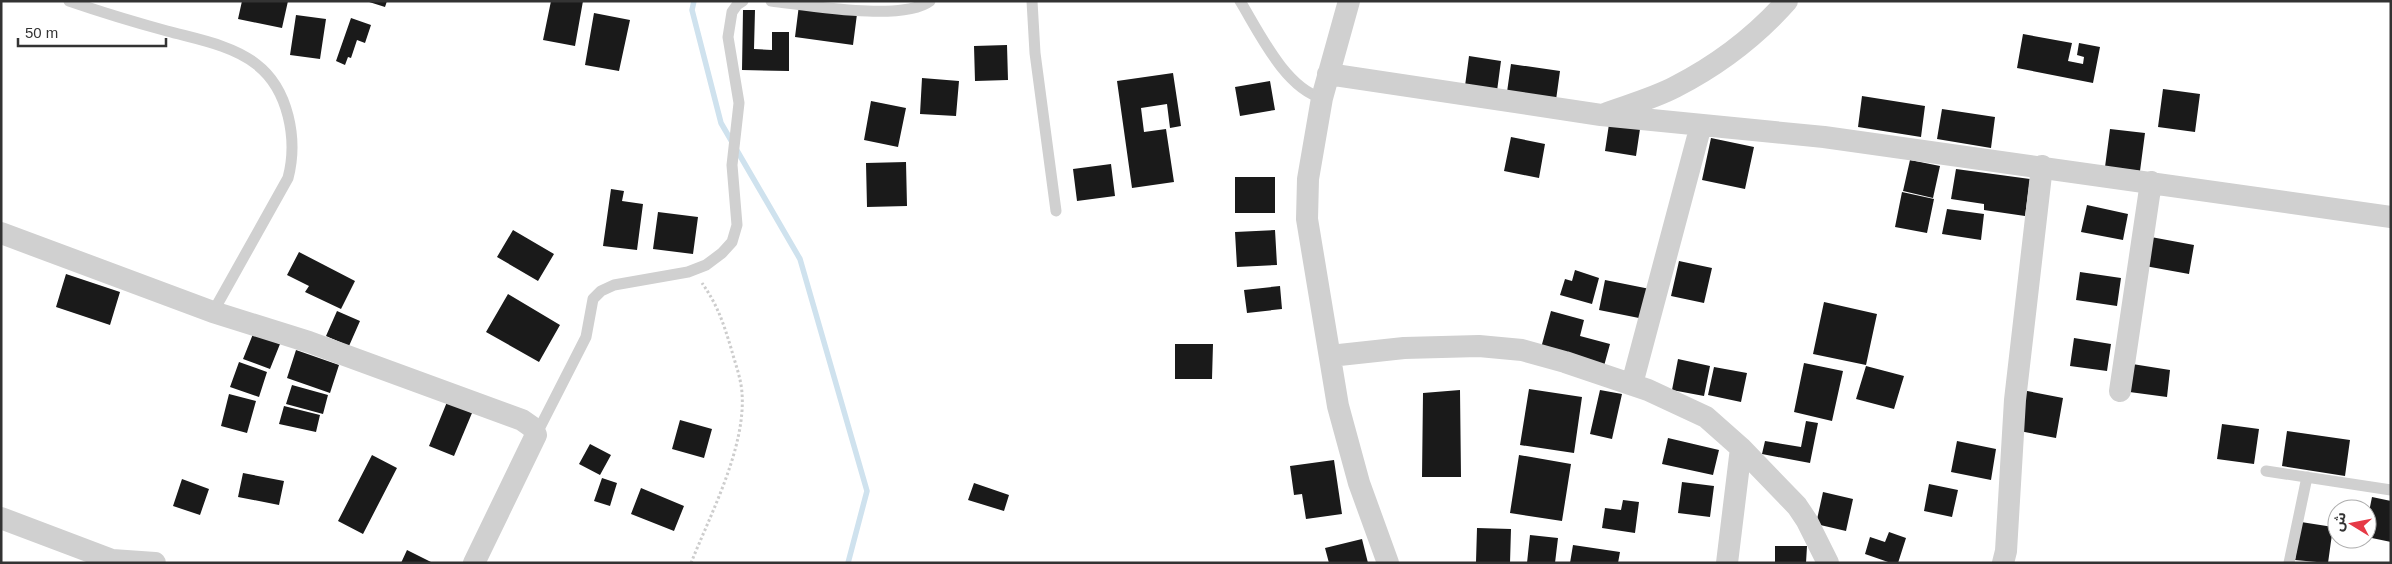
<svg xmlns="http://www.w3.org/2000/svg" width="2392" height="564" viewBox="0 0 2392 564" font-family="Helvetica,'Noto Sans Arabic',sans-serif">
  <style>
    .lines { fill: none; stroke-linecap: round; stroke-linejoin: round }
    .stream { stroke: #cfe2ee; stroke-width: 5.5 }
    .building { fill: #1a1a1a }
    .path { stroke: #cdcdcd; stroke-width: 3; stroke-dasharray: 2.5 2.5; stroke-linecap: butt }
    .service { stroke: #d0d0d0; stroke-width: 11 }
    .minor { stroke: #d0d0d0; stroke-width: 22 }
  </style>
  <rect width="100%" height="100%" fill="#fff"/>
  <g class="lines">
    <!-- stream -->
    <path class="stream" d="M694,1l-2,9 29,113 79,136 67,232 -19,72"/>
  </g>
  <!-- building -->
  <path class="building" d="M242,1h46l-6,27 -44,-9z
    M366,1h21l-2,6z
    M551,1h32l-8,45 -32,-6z
    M799,5l58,9 -4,31 -58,-8z
    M743,10h12l-1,39 18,1v-18h17v39l-47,-1z
    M594,13l36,7 -11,51 -34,-6z
    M296,15l30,4 -6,40 -30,-4z
    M351,18l20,7 -6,18 -8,-3 -6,18 -3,-1 -3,8 -9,-4z
    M2023,34l49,9 -4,18 15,3 1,-7 -7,-2 2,-12 21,4 -7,36 -76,-15z
    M1007,45l1,35 -33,1 -1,-35z
    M1469,56l32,5 -4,30 -32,-5z
    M1511,64l49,7 -4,29 -49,-8z
    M1173,73l8,53 -11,2 -3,-24 -26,4 3,24 22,-3 8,53 -42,6 -15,-107z
    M922,78l37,3 -3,35 -36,-2z
    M1270,81l5,29 -35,6 -5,-29z
    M2163,89l37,5 -5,38 -37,-5z
    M1862,96l63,10 -4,31 -63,-10z
    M871,101l35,7 -8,39 -34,-7z
    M1942,109l53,8 -4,31 -54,-9z
    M1609,124l31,5 -4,27 -31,-5z
    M2110,129l35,4 -5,38 -35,-4z
    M1511,137l34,7 -6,34 -35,-7z
    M1711,138l43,9 -9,42 -43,-9z
    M1910,160l30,6 -7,32 -30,-7z
    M906,162l1,44 -40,1 -1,-44z
    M1111,164l4,32 -38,5 -4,-32z
    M1956,169l74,10 -5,37 -41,-6v-6l-33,-5z
    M1235,177h40v36h-40z
    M611,189l13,2 -2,10 21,3 -6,46 -34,-4z
    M1902,192l32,7 -7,34 -32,-6z
    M2087,205l41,9 -5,26 -42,-8z
    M1947,209l37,5 -3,26 -39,-6z
    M658,212l40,5 -5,37 -40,-5z
    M513,230l41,24 -16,27 -41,-24z
    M1275,230l2,35 -40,2 -2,-35z
    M2151,237l43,8 -5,29 -44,-8z
    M299,252l56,29 -14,28 -36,-17 4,-6 -22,-11z
    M1679,261l33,7 -8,35 -33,-7z
    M1575,270l24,8 -7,26 -32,-9 5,-16 7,2z
    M2080,272l41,6 -4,28 -41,-6z
    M66,274l54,18 -10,33 -54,-18z
    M1605,280l45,9 -6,30 -45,-9z
    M1280,286l2,23 -35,4 -3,-23z
    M508,294l52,31 -21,37 -53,-30z
    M1824,302l53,12 -11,51 -53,-11z
    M337,311l23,10 -11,25 -23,-10z
    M1551,311l33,9 -4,16 30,8 -6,22 -63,-18z
    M253,334l27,10 -10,25 -27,-10z
    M2074,338l37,6 -4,27 -37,-5z
    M1175,344h38l-1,35h-37z
    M296,350l43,15 -9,28 -43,-15z
    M1678,359l32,7 -6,30 -32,-6z
    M239,362l28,10 -8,25 -29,-10z
    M1804,363l39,8 -11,50 -38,-9z
    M2126,363l44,7 -3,27 -45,-6z
    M1866,366l38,10 -10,33 -38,-10z
    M1714,367l33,6 -6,29 -33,-7z
    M292,385l36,10 -5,19 -37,-10z
    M1529,389l53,8 -8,56 -54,-8z
    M1460,390l1,87h-39l1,-84z
    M1600,390l22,4 -10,45 -22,-5z
    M2022,390l41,8 -7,40 -42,-8z
    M229,394l27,7 -9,32 -26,-7z
    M447,402l25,11 -18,43 -25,-10z
    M284,406l36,9 -4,17 -37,-8z
    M680,420l32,9 -8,29 -32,-9z
    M1806,421l12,2 -8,40 -48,-9 3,-13 36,6z
    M2222,424l37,5 -5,35 -37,-5z
    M2287,431l63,9 -5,36 -63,-10z
    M1668,438l51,12 -6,25 -51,-11z
    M1957,441l39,8 -5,31 -40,-8z
    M590,444l21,11 -11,20 -21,-11z
    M372,455l25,13 -34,66 -25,-13z
    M1519,455l52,9 -9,57 -52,-8z
    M1334,460l8,54 -36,5 -4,-25 -8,1 -4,-29z
    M243,473l41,8 -5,24 -41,-8z
    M602,478l15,5 -7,23 -16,-5z
    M182,479l27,10 -9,26 -27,-9z
    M1682,482l32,4 -4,31 -32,-4z
    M974,483l35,12 -5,16 -36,-11z
    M1929,484l29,6 -6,27 -28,-6z
    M641,488l43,18 -10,25 -43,-17z
    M1823,492l30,7 -7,32 -30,-7z
    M2372,497l19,4v41l-24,-5v-15z
    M1623,500l16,2 -4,31 -33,-5 3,-20 16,2z
    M2301,522l32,5 -5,36 -33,-3z
    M1477,528l34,1 -1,34 -34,-1z
    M1889,532l17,6 -8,25h-7l-26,-9 5,-17 15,5z
    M1530,535l28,3 -3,25h-28z
    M1362,539l6,24h-39l-4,-15z
    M1573,545l47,7 -2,11h-48z
    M1775,546h32l-1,17h-31z
    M407,550l26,13h-32z"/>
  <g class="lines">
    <!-- path -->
    <path class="path" d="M691,563c20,-50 55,-116 51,-170 -1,-15 -7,-30 -11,-45 -8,-26 -13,-42 -29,-65"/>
    <!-- service -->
    <path class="service" d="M69,1c32,11 65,21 98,30 29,8 65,14 89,33 33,25 42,76 32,114l-75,134
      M771,1c36,4 131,21 159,0
      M1032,1l3,52 21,158
      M1240,1c19,31 45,87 82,97
      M536,435l50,-98 7,-38 8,-8 13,-6 74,-13 18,-7 16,-12 10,-11 5,-17 -5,-60 7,-62 -11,-66 4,-25 5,-7 6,-4
      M2266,471l125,19
      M2289,563l18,-86"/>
    <!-- minor -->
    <path class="minor" d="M1349,1l-27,97 -14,81 -1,40 31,187 21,77 29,80
      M1328,74l273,41 223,22 567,80
      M1607,113c22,-8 47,-15 68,-26 43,-22 80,-50 112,-86
      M1,233l212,79 96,30 213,78 10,7 4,8 -62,128
      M1330,356l74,-8 75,-2 43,4 43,12 83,28 58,27 35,31 56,58 10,15 21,42
      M1632,384l69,-259
      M2120,391l31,-209
      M1,518l111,42 43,3
      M1727,563l14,-115
      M2003,563l3,-12 9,-151 27,-234"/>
  </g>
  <!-- border -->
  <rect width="2392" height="564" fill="none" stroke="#333333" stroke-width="5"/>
  <!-- north arrow -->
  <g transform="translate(2352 524) rotate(280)"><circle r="24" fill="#ffffff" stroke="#adadad"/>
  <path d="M0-4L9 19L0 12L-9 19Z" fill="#e63946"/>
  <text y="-8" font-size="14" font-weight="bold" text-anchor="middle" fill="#333333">ش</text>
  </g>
  <!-- scale -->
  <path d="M18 38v8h148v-8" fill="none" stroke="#333333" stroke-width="2.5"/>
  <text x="25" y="38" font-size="15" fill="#333333" stroke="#ffffff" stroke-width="4" paint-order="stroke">50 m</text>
</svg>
